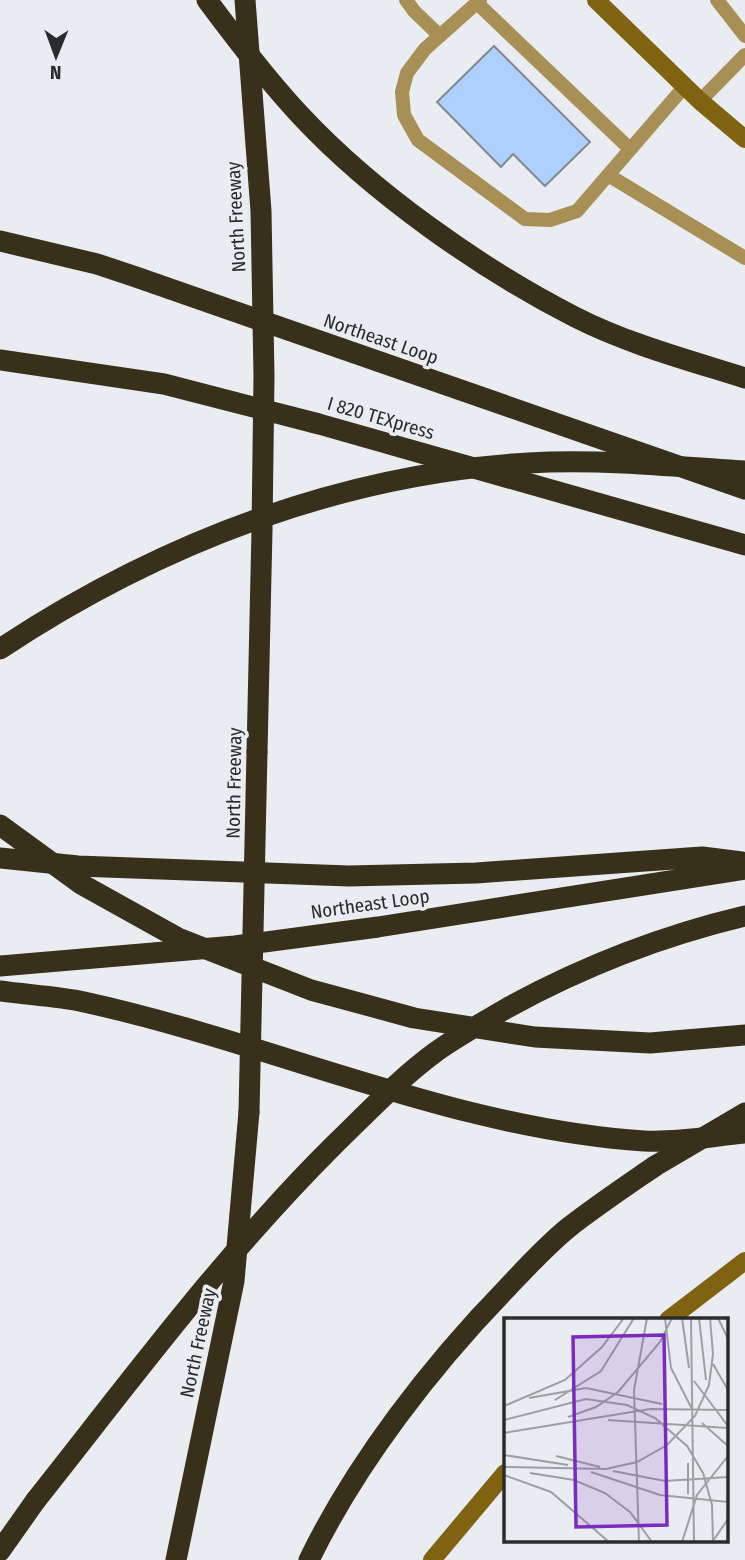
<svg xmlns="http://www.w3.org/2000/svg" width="745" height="1560" viewBox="0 0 745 1560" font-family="'Fira Sans Condensed',sans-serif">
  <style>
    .building { fill: #aed0fd; stroke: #85888c; stroke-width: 2 }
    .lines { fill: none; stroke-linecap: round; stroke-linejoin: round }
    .lane { stroke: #a88f55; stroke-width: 14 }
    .secondary { stroke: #806311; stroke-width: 18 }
    .highway { stroke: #39301b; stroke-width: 21 }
    .highway-bridge { stroke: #39301b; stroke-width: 21 }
    .labels { text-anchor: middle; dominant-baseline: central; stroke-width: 7; stroke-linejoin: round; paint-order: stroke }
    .street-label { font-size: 19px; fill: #2a2b2d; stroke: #e9ecf0 }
    .inset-road { fill: none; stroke: #9d9fa2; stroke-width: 2 }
    .view { fill: #7b2cbf; fill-opacity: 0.15; stroke: #7b2cbf; stroke-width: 3.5 }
    .inset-edge { fill: none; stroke: #2a2b2d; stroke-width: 3.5 }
  </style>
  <rect width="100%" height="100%" fill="#e9ecf0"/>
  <!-- building -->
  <path class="building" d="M494,46l96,96 -45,44 -32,-32 -12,13 -64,-65z"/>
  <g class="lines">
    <!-- lane -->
    <path class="lane" d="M406,0l8,11 26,25
      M480,0l-55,49 -18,24 -5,19 2,23 14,25 107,79 25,1 27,-9 108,-125
      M717,0l28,36
      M477,3l153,146
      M700,101l45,-46
      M608,175l137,83"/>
    <!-- secondary -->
    <path class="secondary" d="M596,0l104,101 45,38
      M668,1320l77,-59
      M432,1560l73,-87"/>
    <!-- highway -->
    <path class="highway" d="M207,0c29,39 60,80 94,116 72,77 180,153 274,201 53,27 113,43 170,61
      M0,241l97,23 39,13 609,212
      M0,360l164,24 155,40 426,121
      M257,752l5,-222
      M0,858l78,8 271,10 127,-3 226,-16 40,5
      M0,966l235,-20 143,-19 367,-58
      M0,991c28,4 57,5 84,11 188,41 367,126 560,139 32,2 69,-5 101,-8
      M0,1551l36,-51
      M176,1560l58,-279 15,-169
      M309,1560c47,-97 123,-195 198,-272 19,-20 39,-42 61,-60 28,-22 58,-42 87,-62"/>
    <!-- highway-bridge -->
    <path class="highway-bridge" d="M245,0l16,211 3,165 -2,152
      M0,649c163,-108 352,-180 549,-187 65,-2 131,5 196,9
      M0,825l81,59 97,54 133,52 103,28 121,19 115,6 95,-8
      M249,1112l8,-360
      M655,1166l90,-53
      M36,1500c96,-121 189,-247 299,-356 33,-32 65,-66 102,-93 23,-16 48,-30 72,-44 75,-41 152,-71 236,-91"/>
  </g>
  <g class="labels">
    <!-- street labels -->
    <g class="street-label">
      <text transform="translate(236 217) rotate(-93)">North Freeway</text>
      <text transform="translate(381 339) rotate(19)">Northeast Loop</text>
      <text transform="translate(381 418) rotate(16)">I 820 TEXpress</text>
      <text transform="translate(234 783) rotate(-89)">North Freeway</text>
      <text transform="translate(370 904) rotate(-8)">Northeast Loop</text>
      <text transform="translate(198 1343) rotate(-78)">North Freeway</text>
    </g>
  </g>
  <!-- overview -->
  <g transform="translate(504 1318)">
    <rect width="224" height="224" fill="#e9ecf0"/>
    <path class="inset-road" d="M161,0l6,50 21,41M178,0l7,50M187,0l3,224M195,0l7,62M214,0l10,21M209,46l15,26M190,63l34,45M25,80l57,-10 76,16M51,82l46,-29 33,-53M0,88l61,-26 37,-33 22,-29M64,99l28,-10 22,-15 42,-50 12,-24M0,102l82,-21 41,6 28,13 32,28 16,27 9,32 1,37M104,102l120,8M198,105l26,23M0,115l146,-24 78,1M0,137l64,10M52,138l44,11M184,145v31M0,149l102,2 31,-7 30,-17 28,-29 14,-31 4,-31 -3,-36M109,153l52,10 63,-4M87,154l69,23 68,7M26,155l44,7 31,13 25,19 22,30M0,157l47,17 58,50M209,223l15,-22M135,224l-5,-152 13,-72M178,224l15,-47 31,-39"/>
    <path class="view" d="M160,17l3,190 -91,2 -3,-190z"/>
    <rect width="224" height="224" class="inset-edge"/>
  </g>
  <!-- north arrow -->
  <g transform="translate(56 56) rotate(181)" stroke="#e9ecf0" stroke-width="5" paint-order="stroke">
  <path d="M0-5L12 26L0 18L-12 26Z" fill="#2a2b2d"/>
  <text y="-10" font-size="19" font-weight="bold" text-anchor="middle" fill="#2a2b2d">N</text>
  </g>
</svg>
